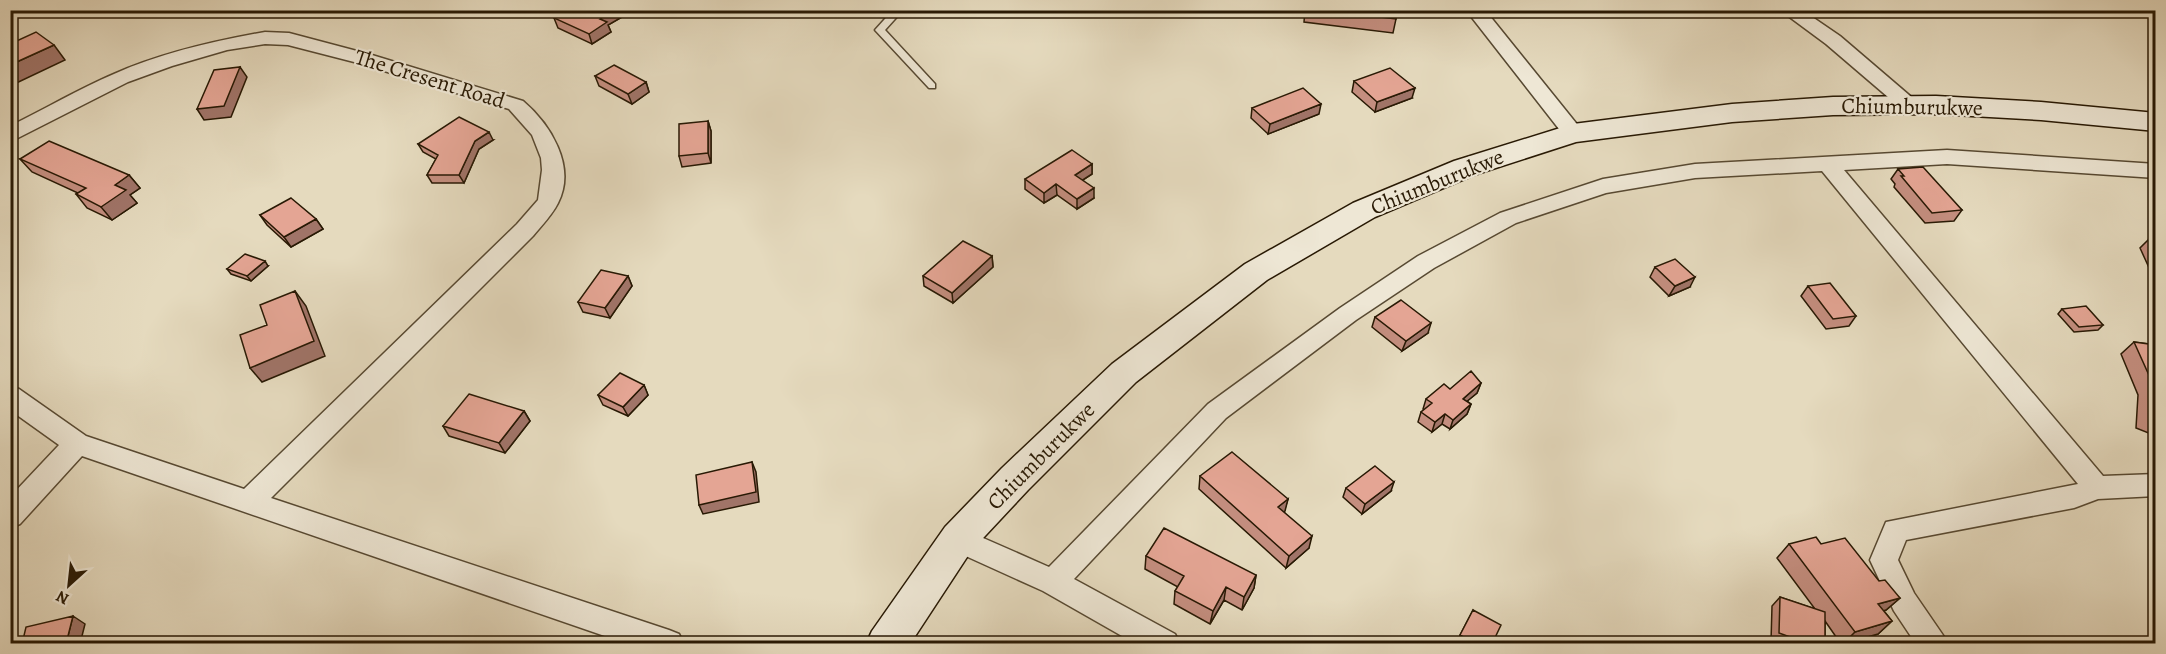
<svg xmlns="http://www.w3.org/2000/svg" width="2166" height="654" viewBox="0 0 2166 654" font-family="Alegreya,serif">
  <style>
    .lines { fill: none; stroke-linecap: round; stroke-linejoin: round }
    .lane-casing { stroke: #574932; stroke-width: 3 }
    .street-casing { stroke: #574932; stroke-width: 3 }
    .secondary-casing { stroke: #281904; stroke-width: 3 }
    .lane { fill: #eee7d5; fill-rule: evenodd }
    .street { fill: #eee7d5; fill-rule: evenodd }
    .secondary { fill: #eee7d5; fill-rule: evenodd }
    .wall { fill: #c48e7f; stroke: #281904; stroke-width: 1.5 }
    .shaded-wall { fill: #a07468; stroke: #281904; stroke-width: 1.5 }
    .building { fill: #e4a594; stroke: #281904; stroke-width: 1.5 }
    .labels { text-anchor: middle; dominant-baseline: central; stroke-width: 4.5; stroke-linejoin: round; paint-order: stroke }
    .street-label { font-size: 22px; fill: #281904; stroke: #eee7d5 }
  </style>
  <rect width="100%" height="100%" fill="#e5dabe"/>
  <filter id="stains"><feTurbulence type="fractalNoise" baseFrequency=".00333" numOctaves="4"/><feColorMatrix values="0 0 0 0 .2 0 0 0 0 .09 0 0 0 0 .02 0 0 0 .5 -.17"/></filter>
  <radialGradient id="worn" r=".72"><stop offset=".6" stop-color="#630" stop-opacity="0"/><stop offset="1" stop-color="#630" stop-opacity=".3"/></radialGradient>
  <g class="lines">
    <!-- lane casing -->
    <g class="lane-casing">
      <path id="lane" d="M893,10h10l-18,20 50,54v4h-6l-54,-58z"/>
    </g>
    <!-- street casing -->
    <g class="street-casing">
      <path id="street" d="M1466,10h19l95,118 3,5 -3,5 -7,2 -7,-2z
        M1780,10h22l38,26 76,65 3,4 -3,4 -7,2 -7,-2 -76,-65z
        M265,32l24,1 83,22 151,46c27,23 54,65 35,102 -6,12 -16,22 -25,33l-262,262 398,132 10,4 5,10h-56l-546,-188 -62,68 -10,4v-31l49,-52 -49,-35v-24l9,3 67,47 158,53 273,-265 21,-24 4,-30 -1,-12 -9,-23 -23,-26 -151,-46 -70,-18 -23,-1 -38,6 -55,16 -44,16 -118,60v-16c35,-17 69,-37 104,-52 47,-21 100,-33 151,-42z
        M1947,150l209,14v14l-209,-14 -103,6 259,306 53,-2v22l-58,3 -24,9 -168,32 -8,20 16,33 35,51h-33l-22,-33 -24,-51 16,-38 192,-38 -256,-313 -127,7 -89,15 -90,30 -82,45 -78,52 -130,98 -152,161 101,55 5,10h-44l-93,-53 -95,-43 -4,-9 4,-9 10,-3 91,40 159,-163 132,-96 78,-52 82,-43 103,-34 92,-15z"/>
    </g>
    <!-- secondary casing -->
    <g class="secondary-casing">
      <path id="secondary" d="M1936,96l105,6 115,11v18l-115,-11 -105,-6 -103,1 -101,7 -156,20 -102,33 -99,42 -108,63 -131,102 -108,108 -57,61 -61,93h-44l6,-13 73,-104 57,-59 110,-104 133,-100 108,-61 101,-42 119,-37 159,-20 101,-7z"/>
    </g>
    <!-- lane -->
    <use href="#lane" class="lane"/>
    <!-- street -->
    <use href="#street" class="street"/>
    <!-- secondary -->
    <use href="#secondary" class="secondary"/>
  </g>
  <!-- wall -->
  <path class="wall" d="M482,10h18l-7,5z
    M1305,10h92l-1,9 -3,14 -89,-11z
    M622,17l-14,8 3,7 -19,12 -34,-16 -4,-10z
    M595,76l51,6 3,10 -17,12 -33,-18z
    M1354,81l58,17 -37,14 -23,-20z
    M1252,108l67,6 -51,20 -17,-16z
    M708,121l3,10v32l-29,4 -3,-11z
    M493,140l-14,9 -15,34h-32l-5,-8 9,-16 -13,-7 -5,-8z
    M20,159l109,16 11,13 -10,7 7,8 -25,17 -25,-12 -11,-14 2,-1 -46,-21z
    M1092,164v10l-9,6 11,18 -17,11 -20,-14 -13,8 -19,-14v-10z
    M1898,169l64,41 -8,11 -29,2 -31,-36 1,-3 -4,-5z
    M260,215l56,4 7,10 -32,18 -24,-22z
    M2149,239l7,1v43l-16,-35z
    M992,256l1,11 -40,36 -29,-17 -1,-10z
    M268,266l-17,15 -20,-7 -4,-5z
    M1655,267l35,20 -21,9 -19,-19z
    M628,276l4,10 -22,32 -27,-6 -5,-10z
    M1808,286l48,30 -7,10 -23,3 -25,-33z
    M2062,309l41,16 -5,5 -24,2 -16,-18z
    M1375,317l53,16 -26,18 -30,-24z
    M2134,342l22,3v91l-20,-8 2,-33 -17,-41z
    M1481,383l-4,10 -10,8 4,3 -4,10 -17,15 -8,-5 -10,8 -14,-10 3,-10 3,-2 -1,-1 3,-10 24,-10z
    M644,385l4,10 -20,21 -25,-11 -5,-10z
    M524,411l6,10 -25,32 -56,-17 -6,-10z
    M1200,476l88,23 -4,13 25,36 -23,20 -87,-79z
    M1346,488l45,3 -29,23 -19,-17z
    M1789,544h32l58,37 21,17 -14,12 -2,1 8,10 -14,13 -33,10h-4l-16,-23v23h-50l-4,-2 1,-36 8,-9 35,12 -38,-51z
    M1146,556l110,19 -2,13 -12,22 -18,-10 -14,24 -36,-20 1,-13 3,-4 -33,-18z
    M1473,610l19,34 -36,-1z"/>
  <!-- shaded-wall -->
  <path class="shaded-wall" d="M491,10h9l-7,5z
    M613,10h6l3,7 -14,8 3,7 -19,12 -3,-10 11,-15z
    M54,45l11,15 -55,26v-21z
    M240,67l7,10 -16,40 -27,3 -7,-11z
    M646,82l3,10 -17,12 -4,-10z
    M1415,88l-3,10 -37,14 2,-10z
    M1321,104l-2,10 -51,20 2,-10z
    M708,121l3,10v32l-3,-10z
    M489,132l4,8 -14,9 -15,34 -5,-8 16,-34z
    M1092,164v10l-17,11v-10z
    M129,175l11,13 -10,7 7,8 -25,17 -11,-13 14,-22z
    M1056,184l1,11 -13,8v-10z
    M1094,188v10l-17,11v-10z
    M316,219l7,10 -32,18 -7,-10z
    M992,256l1,11 -40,36 -1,-10z
    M265,261l3,5 -17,15 -4,-5z
    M628,276l4,10 -22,32 -5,-10z
    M1695,277l-5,10 -21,9 6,-10z
    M295,291l11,15 19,50 -63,26 -12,-14z
    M1431,323l-3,10 -26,18 4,-10z
    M1481,383l-4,10 -18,15 4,-9z
    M644,385l4,10 -20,21 -5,-9z
    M1471,404l-4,10 -17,15 3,-9z
    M524,411l6,10 -25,32 -6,-10z
    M1445,414l-3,10 -10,8 3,-10z
    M752,462l4,10 3,30 -56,12 -4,-9z
    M1394,482l-3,9 -29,23 3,-10z
    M1288,499l-3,12 -10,8 3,-12z
    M1312,536l-3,12 -23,20 3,-12z
    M1256,575l-2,13 -12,22 2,-13z
    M1226,587l-2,13 -14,24 3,-13z
    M1900,598l-14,12 -21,7 13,-13z
    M73,616l12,8 -5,20h-14z
    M1892,621l-14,13 -35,10 12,-12z"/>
  <!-- building -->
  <path class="building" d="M566,10h47l-13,9 7,3 -18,12 -35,-16z
    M1322,10h75l-1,9z
    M36,32l18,13 -44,20v-21z
    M614,65l32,17 -18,12 -33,-18z
    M240,67l-16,39 -27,3 17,-39z
    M1390,68l25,20 -38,14 -23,-21z
    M1303,88l18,16 -51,20 -18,-16z
    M459,117l30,15 -14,9 -16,34h-32l11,-20 -20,-11z
    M708,121v32l-29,3v-32z
    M49,141l80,34 -14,10 11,5 -25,17 -25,-13 10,-6 -66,-29z
    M1072,150l20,14 -17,11 19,13 -17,11 -21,-15 -12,9 -19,-14z
    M1923,167l39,43 -30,3 -31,-37h3l-6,-7z
    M291,198l25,21 -32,18 -24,-22z
    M2149,239l7,1v13z
    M963,241l29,15 -40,37 -29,-17z
    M245,254l20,7 -18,15 -20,-7z
    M1675,259l20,18 -20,9 -20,-19z
    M601,270l27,6 -23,32 -27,-6z
    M1830,283l26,33 -23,3 -25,-33z
    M295,291l19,50 -64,27 -10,-33 27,-10 -7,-20z
    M1401,300l30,23 -25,18 -31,-24z
    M2086,306l17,19 -24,2 -17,-18z
    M2134,342l22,3v73l-6,-2 2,-34z
    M1471,371l10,12 -18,16 8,5 -18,16 -8,-6 -10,8 -14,-10 11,-9 -6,-4 18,-15 6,5z
    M620,373l24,12 -21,22 -25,-12z
    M469,394l55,17 -25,32 -56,-17z
    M1232,452l56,47 -10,8 34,29 -23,20 -89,-80z
    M752,462l4,30 -57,13 -3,-30z
    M1375,466l19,16 -29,22 -19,-16z
    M1164,528l92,47 -12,22 -18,-10 -13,24 -38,-20 9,-15 -38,-20z
    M1816,537l5,7 24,-6 34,43 6,-1 15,18 -22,6 14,17 -37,11 -66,-88z
    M1780,597l45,15v32h-16l-30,-11z
    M1473,610l28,15 -9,19h-16l-16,-9z
    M73,616l-7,28h-44l4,-17z"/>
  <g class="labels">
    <!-- street labels -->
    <g class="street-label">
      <text transform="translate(430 79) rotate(17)">The Cresent Road</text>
      <text transform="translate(1912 107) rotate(1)">Chiumburukwe</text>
      <text transform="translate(1437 182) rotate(-22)">Chiumburukwe</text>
      <text transform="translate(1041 456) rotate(-45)">Chiumburukwe</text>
    </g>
  </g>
  <!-- margin -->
  <rect width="2166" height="654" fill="none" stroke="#e5dabe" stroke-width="36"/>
  <rect x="12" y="12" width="2142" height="630" fill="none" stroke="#281904" stroke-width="3"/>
  <rect x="18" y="18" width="2130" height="618" fill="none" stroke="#281904" stroke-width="1.5"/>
  <!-- north arrow -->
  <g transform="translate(69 585) rotate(207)" stroke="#eee7d5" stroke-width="4.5" paint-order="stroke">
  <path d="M0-4.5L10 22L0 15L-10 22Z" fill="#281904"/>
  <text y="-9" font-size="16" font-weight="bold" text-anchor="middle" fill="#281904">N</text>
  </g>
  <rect width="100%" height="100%" filter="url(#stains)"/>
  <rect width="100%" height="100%" fill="url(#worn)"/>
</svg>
